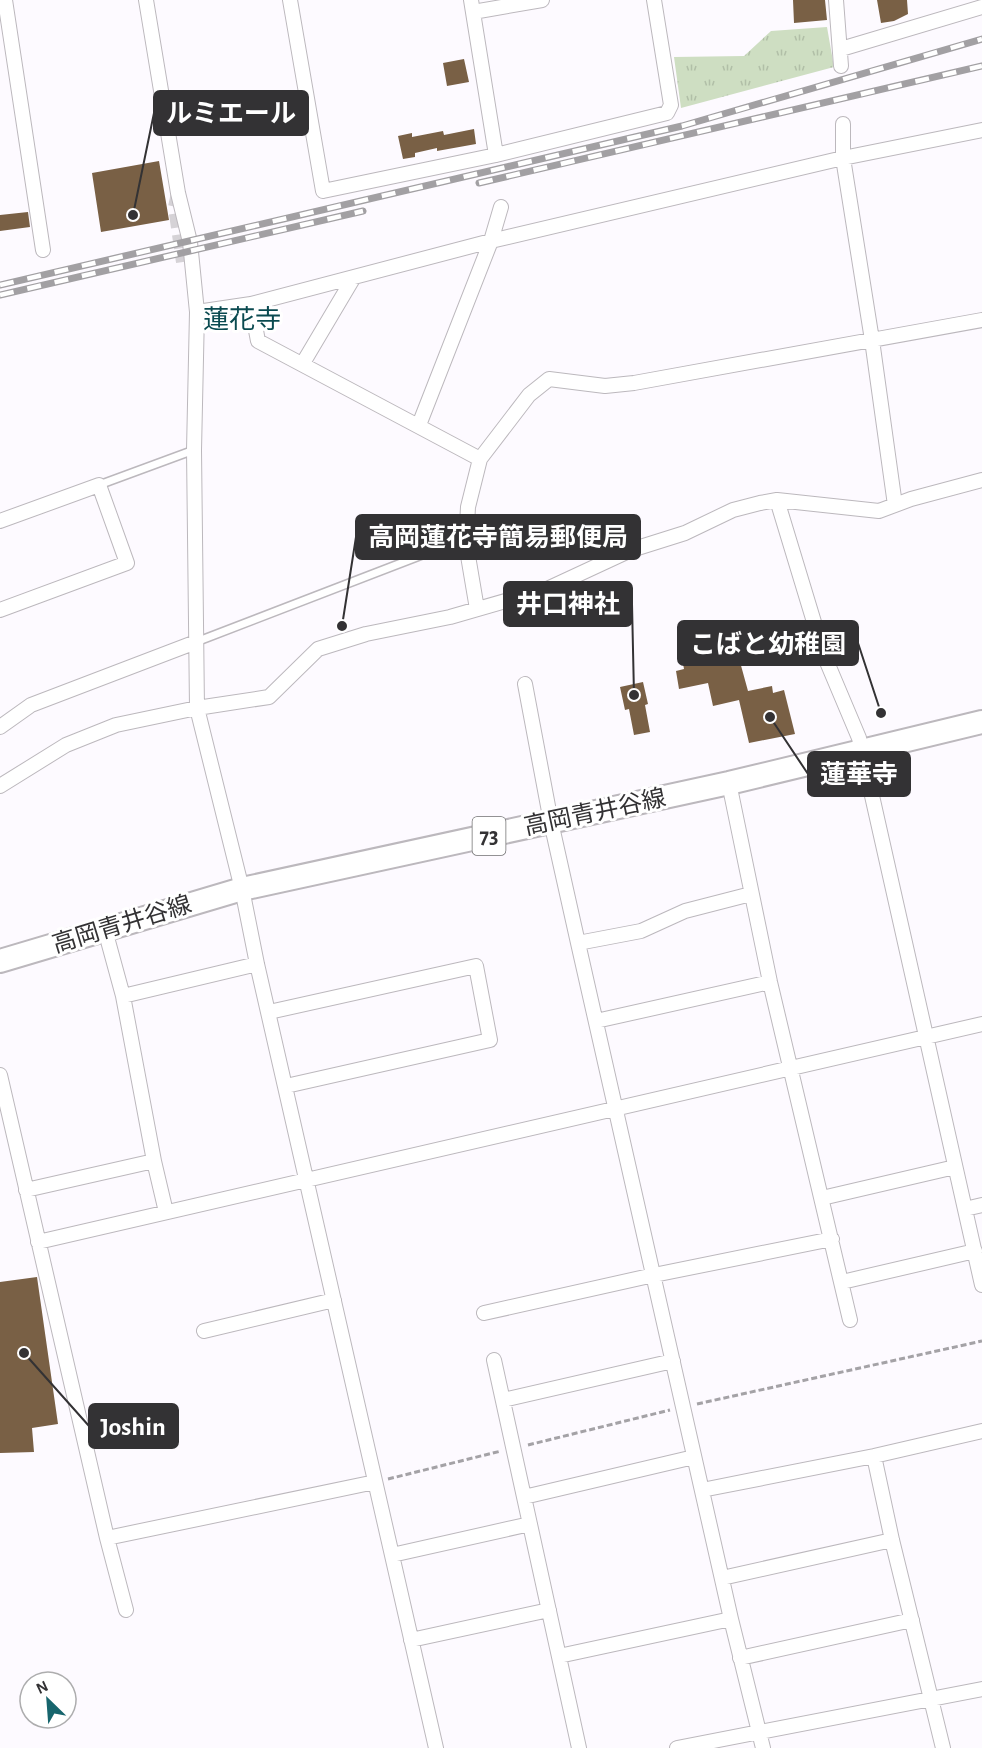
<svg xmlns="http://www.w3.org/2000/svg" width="982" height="1748" viewBox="0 0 982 1748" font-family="'Alegreya Sans','Noto Sans JP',sans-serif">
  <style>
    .grass { fill: url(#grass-tufts) }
    .building { fill: #796045 }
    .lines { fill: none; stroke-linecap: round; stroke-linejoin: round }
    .street-tunnel { stroke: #d5d2d6; stroke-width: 14; stroke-dasharray: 14 7; stroke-linecap: butt }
    .lane-casing { stroke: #bcb8bd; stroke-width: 10 }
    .street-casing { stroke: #bcb8bd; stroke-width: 16 }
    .primary-casing { stroke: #bcb8bd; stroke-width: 26 }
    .path { stroke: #a4a2a6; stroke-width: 3; stroke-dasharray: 6 3; stroke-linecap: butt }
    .lane { stroke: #fff; stroke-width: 7 }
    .street { stroke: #fff; stroke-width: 14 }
    .primary { stroke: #fff; stroke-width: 22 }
    .rail-casing { stroke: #a2a0a3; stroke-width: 7 }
    .rail { stroke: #fff; stroke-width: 4.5; stroke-dasharray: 14; stroke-linecap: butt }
    .labels { text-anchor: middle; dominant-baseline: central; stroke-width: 6; stroke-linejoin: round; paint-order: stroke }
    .shield { fill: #fff; stroke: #707071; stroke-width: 1.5 }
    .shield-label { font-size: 22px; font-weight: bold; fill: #333234 }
    .street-label { font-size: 24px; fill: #333234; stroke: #fff }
    .neighbourhood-label { font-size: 26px; fill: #0a4a50; stroke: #fff }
    .leader { fill: none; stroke: #333234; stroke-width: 2 }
    .callout-dot { fill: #333234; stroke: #fff; stroke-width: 2 }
    .callout { fill: #333234; stroke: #333234; stroke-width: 2 }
    .callout-label { font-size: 26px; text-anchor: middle; font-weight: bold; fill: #fff }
  </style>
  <defs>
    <pattern id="grass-tufts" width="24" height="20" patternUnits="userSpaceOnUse" patternTransform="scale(1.5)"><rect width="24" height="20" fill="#cedec2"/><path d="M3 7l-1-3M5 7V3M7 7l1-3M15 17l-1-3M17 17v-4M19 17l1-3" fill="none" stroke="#b1bfa7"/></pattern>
  </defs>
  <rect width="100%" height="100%" fill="#fdfaff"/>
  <!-- grass -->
  <path class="grass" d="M827,27l7,40 -153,41 -7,-51 70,-1 27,-25z"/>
  <!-- building -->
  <path class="building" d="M793,0h32l2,20 -33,3z
    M877,0h30l1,14 -14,7 -13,2z
    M464,59l5,23 -22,4 -4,-23z
    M474,129l2,15 -39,7v-3l-22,5v4l-12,2 -5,-23 14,-3v4l31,-6 1,4z
    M159,161l10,59 -68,12 -9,-59z
    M28,212l2,15 -30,4v-16z
    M737,651l11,40 24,-5 1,7 11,-3 11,44 -46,9 -10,-43 -26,6 -5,-23 -29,6 -3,-18 8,-2 -2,-11 23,-5 1,4z
    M643,682l5,22 -3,1 5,27 -16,3 -5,-26 -4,1 -5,-23z
    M37,1277l21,147 -26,4 2,24 -34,1v-171z"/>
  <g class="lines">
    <!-- street-tunnel -->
    <path class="street-tunnel" d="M178,193l-3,14 8,55"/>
    <!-- lane casing -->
    <g class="lane-casing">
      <path id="lane" d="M99,485l95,-35
        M196,642l252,-97 18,-1"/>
    </g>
    <!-- street casing -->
    <g class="street-casing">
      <path id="street" d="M5,0l38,250
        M146,0l32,193 12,49 7,70 -3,138 3,258 45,181 15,75 179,784
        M290,0l33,191 173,-36 171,-42 4,-8 -17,-105
        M471,0l25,155
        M836,0l5,66
        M473,12l69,-12
        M841,49l141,-42
        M843,124v34l29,182 23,165
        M251,304l7,37 222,118
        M197,312l54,-8 240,-63 352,-83 139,-28
        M303,363l51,-86
        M419,425l72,-184 10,-34
        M777,500l47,155 35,83 123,547
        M0,521l99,-36 28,78 -127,47
        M477,609l-11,-65 2,-37 12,-48 49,-64 20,-16 56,7 29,-3 348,-63
        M525,684l26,138 27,121 153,676 32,129
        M0,727l31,-22 165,-63
        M729,783l41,199 80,338
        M0,786l66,-41 50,-20 81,-17 72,-11 49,-48 48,-15 84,-17 97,-28 84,-39 54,-17 48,-23 27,-7 17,-3 102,11 32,-12 71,-19
        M105,930l18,66
        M578,943l63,-12 44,-20 66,-17
        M269,1012l207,-46 14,74 -204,46
        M596,1021l174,-39
        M0,1075l107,463 19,72
        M154,1161l-31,-165 134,-32
        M26,1190l128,-29 12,51
        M822,1198l133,-31
        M965,1209l17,-4
        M38,1242l944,-218
        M842,1282l133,-31
        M484,1313l170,-38 178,-36
        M204,1331l130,-31
        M494,1360l85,388
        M503,1400l170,-39
        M874,1456l18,84 51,208
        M702,1490l172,-34 108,-25
        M524,1497l170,-40
        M107,1538l268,-56
        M392,1555l138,-31
        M722,1578l170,-38
        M411,1640l138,-30
        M559,1656l172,-37
        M740,1658l172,-38
        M677,1748l305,-59"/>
    </g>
    <!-- primary casing -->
    <g class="primary-casing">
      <path id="primary" d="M0,961l242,-72 487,-106 253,-61"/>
    </g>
    <!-- path -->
    <path class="path" d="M697,1404l285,-63
      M528,1445l142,-35
      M388,1479l113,-28"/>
    <!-- lane -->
    <use href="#lane" class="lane"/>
    <!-- street -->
    <use href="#street" class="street"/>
    <!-- primary -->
    <use href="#primary" class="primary"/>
    <!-- rail casing -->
    <g class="rail-casing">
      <path id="rail" d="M479,183l503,-117
        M0,285l682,-159 300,-87
        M0,295l363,-84"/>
    </g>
    <!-- rail -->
    <use href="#rail" class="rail"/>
  </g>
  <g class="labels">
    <!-- shield labels -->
    <rect class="shield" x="472.5" y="817" width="33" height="38" rx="4.5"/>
    <g class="shield-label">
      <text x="489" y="836">73</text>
    </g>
    <!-- street labels -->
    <g class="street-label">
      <text transform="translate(595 813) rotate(-12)">高岡青井谷線</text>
      <text transform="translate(122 925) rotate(-17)">高岡青井谷線</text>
    </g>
    <!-- neighbourhood labels -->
    <g class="neighbourhood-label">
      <text x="242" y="320">蓮花寺</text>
    </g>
  </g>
  <!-- callouts -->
  <path class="leader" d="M133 215L154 113M342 626L356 537M634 695L632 604M881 713L858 643M770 717L808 774M24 1353L89 1426"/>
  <g class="callout-dot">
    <circle cx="133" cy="215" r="6"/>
    <circle cx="342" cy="626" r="6"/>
    <circle cx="634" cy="695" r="6"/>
    <circle cx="881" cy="713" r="6"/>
    <circle cx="770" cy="717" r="6"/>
    <circle cx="24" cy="1353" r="6"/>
  </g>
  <g class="callout">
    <rect x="154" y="91" width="154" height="44" rx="6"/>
    <rect x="356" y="515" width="284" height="44" rx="6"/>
    <rect x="504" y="582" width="128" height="44" rx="6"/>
    <rect x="678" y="621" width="180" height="44" rx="6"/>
    <rect x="808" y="752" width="102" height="44" rx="6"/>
    <rect x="89" y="1404" width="89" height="44" rx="6"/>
  </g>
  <g class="callout-label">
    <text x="231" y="122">ルミエール</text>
    <text x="498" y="546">高岡蓮花寺簡易郵便局</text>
    <text x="568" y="613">井口神社</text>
    <text x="768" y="653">こばと幼稚園</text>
    <text x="859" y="783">蓮華寺</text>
    <text x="133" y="1435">Joshin</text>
  </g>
  <!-- north arrow -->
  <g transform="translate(48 1700) rotate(335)"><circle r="28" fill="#ffffff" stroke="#adadae" stroke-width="1.5"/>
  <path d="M0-4.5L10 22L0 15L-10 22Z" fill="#17656d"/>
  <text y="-9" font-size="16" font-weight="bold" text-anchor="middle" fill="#333234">N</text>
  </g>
</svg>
